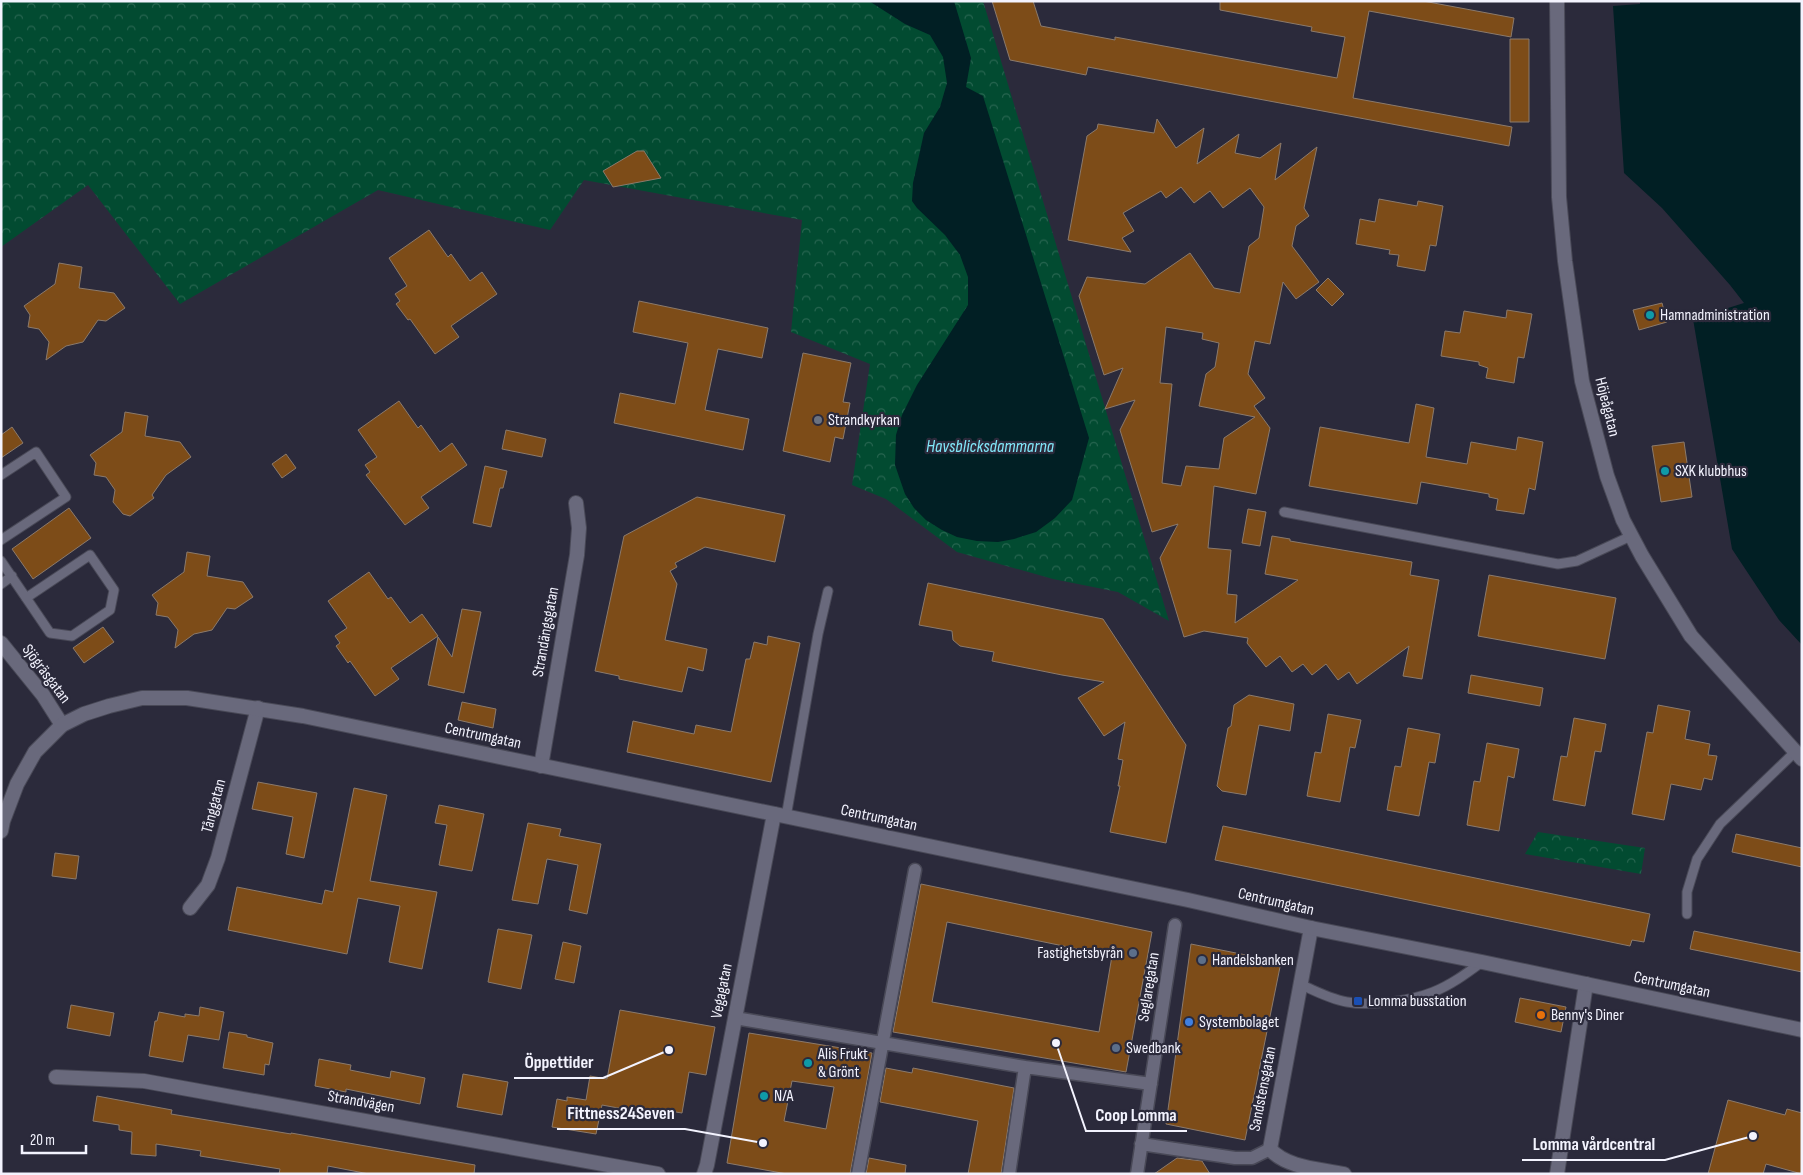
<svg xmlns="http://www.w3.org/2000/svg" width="1803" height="1175" viewBox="0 0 1803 1175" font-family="'Sofia Sans Condensed',sans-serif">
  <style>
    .park { fill: url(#park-crowns) }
    .water { fill: #011f24 }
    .building { fill: #7d4c18; stroke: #8b7a6c; fill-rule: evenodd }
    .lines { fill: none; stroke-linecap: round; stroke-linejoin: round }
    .service-casing { stroke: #494957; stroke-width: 11 }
    .pedestrian-casing { stroke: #494957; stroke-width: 15 }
    .minor-casing { stroke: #494957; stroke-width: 16 }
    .tertiary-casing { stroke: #494957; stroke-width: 16 }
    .service { stroke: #69697c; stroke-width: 9 }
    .pedestrian { stroke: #69697c; stroke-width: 12 }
    .minor { stroke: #69697c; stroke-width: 14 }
    .tertiary { stroke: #69697c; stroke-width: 14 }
    .culture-dot { fill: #0f9aa8; stroke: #2b2a3b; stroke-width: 2 }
    .worship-dot { fill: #6b7280; stroke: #2b2a3b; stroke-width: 2 }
    .service-dot { fill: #5c6f8a; stroke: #2b2a3b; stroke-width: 2 }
    .transit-dot { fill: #1a4fb4; stroke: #2b2a3b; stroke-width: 2 }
    .food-dot { fill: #e8710a; stroke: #2b2a3b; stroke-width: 2 }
    .shop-dot { fill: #3f7fe0; stroke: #2b2a3b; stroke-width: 2 }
    .labels { text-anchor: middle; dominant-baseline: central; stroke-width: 4.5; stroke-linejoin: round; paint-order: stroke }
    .poi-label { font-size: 16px; fill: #f3f3fe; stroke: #2b2a3b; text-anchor: start }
    .street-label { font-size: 16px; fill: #f3f3fe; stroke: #2b2a3b }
    .water-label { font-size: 18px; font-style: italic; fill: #81e7f9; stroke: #2b2a3b }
    .leader { fill: none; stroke: #f3f3fe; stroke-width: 2 }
    .callout-dot { fill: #f3f3fe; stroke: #2b2a3b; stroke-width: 2 }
    .callout-label { font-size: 18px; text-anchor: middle; font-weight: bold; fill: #f3f3fe; stroke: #2b2a3b; stroke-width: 4.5; stroke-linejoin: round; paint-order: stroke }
  </style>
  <defs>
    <pattern id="park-crowns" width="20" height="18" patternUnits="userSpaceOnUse" patternTransform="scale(1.25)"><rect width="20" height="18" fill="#024b31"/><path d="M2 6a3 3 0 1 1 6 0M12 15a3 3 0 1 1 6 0" fill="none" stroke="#276550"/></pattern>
  </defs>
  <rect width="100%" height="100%" fill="#2b2a3b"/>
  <!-- park -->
  <path class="park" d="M1,1h982l186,620 -51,-29 -65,-13 -96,-27 -71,-53 -34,-14 18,-121 -79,-32 11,-112 -218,-40 -34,50 -172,-40 -198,114 -92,-119 -87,62z
    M1538,832l107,16 -4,26 -116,-20z"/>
  <!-- water -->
  <path class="water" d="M869,1h85l17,57 -5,29 17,9 106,342 -17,62 -17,18 -19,14 -22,7 -16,3 -21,-1 -20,-4 -15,-7 -16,-10 -12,-12 -9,-14 -10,-29 1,-30 6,-20 15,-30 51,-80v-28l-8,-22 -15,-20 -28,-27 -5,-7 1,-18 11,-50 16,-26 7,-24 -4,-26 -13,-22 -25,-11z
    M1640,1h162v644l-23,-25 -47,-71 -39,-230 51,-16 -14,-18 -68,-77 -38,-35 -11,-167 27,-2z"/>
  <!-- building -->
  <path class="building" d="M992,1h41l8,25 74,14v-3l222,41 8,-41 -34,-6 1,-4 -92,-17v-9h203l91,17 -3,19 -142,-26 -16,87 159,29 -3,19 -421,-79 -2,8 -76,-15z
    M1510,39h19v83h-19z
    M1157,119l19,29 28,-20 -7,36 42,-30 -4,19 25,5 21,-15 -6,37 42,-33 -13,61 5,8 -13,10 -4,20 27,36 -23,17 -13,-17 -13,62 -15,-3 -7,33 17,24 -11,8 16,22 -14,66 -42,-8 -6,62 23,2 -4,44 10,1 -2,28 63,-43 -33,-6 7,-38 18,3v2l122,21 -2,13 29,5 -17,99 -19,-3 6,-30 -52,38 -8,-12 -11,8 -12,-16 -14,11 -9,-11 -11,8 -12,-16 -14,11 -19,-24 1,-5 -44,-7 -20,6 -24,-79 18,-34 -26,8 -32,-102 15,-30 -30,9 18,-41 -19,7 -25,-79 8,-19 58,7 45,-31 24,35 26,5 9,-47 10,-8 5,-31 -14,-19 -27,20 -13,-17 -16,12 -13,-16 -15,11 -5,-7 -38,22 11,18 -12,7 9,14 -63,-12 19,-104 10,-7 1,-5 56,9zM1166,327l37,6 -1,6 17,4 -4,24 -9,7 -7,32 56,11 -31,21 -5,31 -33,-3 -5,20 -19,-3 10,-99 -12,-1z
    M637,151h7l17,27 -48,9 -10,-16z
    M1379,199l38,7 1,-5 25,5 -7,40 -6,-1 -5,26 -28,-5 2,-11 -10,-1 1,-4 -34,-6 4,-25 15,3z
    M429,230l19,27 3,-3 19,27 12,-9 15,22 -46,32 8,11 -24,17 -25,-35 -2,1 -12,-16 4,-3 -5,-7 12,-8 -18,-28z
    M59,263l23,4 -3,21 35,5 11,15 -19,13 -8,-1 -15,22 -17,4 -20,14 3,-18 -10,-13 -11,-2 2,-12 -6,-9 31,-22z
    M1328,278l16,16 -12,12 -16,-16z
    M639,301l129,27 -6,30 -44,-9 -13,61 44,9 -6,31 -129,-27 6,-30 55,11 13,-61 -55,-11z
    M1662,303l5,19 -28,8 -6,-20z
    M1507,310l25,4 -8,44 -6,-1 -4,26 -28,-5 2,-10 -9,-3v-3l-38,-6 4,-25 15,2 4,-22 42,7z
    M803,353l48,10 -8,39 7,1 -7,36 -8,-2 -5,25 -47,-11z
    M399,401l19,27 3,-3 19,27 12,-9 15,22 -46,32 8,11 -24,17 -39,-50 4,-3 -5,-7 12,-8 -19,-27z
    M1416,404l18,4 -8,49 41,7 4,-22 45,8 2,-13 25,5 -8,48 -6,-2 -5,26 -28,-4 2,-11 -9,-2v-3l-68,-12 -4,22 -108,-18 11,-59 89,16z
    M125,412l23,4 -3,20 35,6 11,15 -25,18 -14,20 2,3 -24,18 -7,-2 -10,-12 2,-12 -9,-13 -12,-2 2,-12 -6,-8 32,-23z
    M12,427l11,16 -22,15v-23z
    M506,430l40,9 -4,18 -40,-8z
    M1684,442l8,55 -31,5 -9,-56z
    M286,454l10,14 -14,10 -10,-14z
    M485,466l22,5 -4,17h-3l-9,39 -18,-4z
    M697,497l88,18 -10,47 -70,-15 -30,16 2,4 -7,4 7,13 -12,56 42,9 -4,22 -15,-4 -6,25 -63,-13v-3l-24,-5 29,-135z
    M69,508l22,30 -58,41 -21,-30z
    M1248,509l18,3 -6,34 -18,-3z
    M187,552l23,4 -3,20 36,6 10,15 -18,12 -8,-1 -15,22 -18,4 -19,14 3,-18 -10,-13 -12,-2 2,-12 -6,-8 32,-23z
    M369,572l19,27 3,-2 19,26 12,-9 16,22 -47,32 8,11 -24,17 -25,-35 -2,2 -12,-17 4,-3 -5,-7 12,-8 -19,-27z
    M1489,575l127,23 -11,61 -127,-23z
    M928,583l175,36 83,126 -20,98 -56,-11 10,-46h-2l5,-26 -5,-1 7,-37 -21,14 -26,-38 26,-16 -42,-7 -70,-14 2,-9 -34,-6 -7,-6 -1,-9 -33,-6z
    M462,609l19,3 -17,81 -36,-8 10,-48 14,20z
    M103,627l11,15 -30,21 -11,-15z
    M768,636l32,7 -29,139 -144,-30 6,-31 61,13 2,-9 35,7 15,-73h4l4,-17 13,3z
    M1471,675l72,13 -3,18 -72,-13z
    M1249,695l45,9 -4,27 -31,-6 -13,70 -24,-4 -5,-5 11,-58 3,-2 3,-21z
    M462,702l34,7 -3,19 -35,-8z
    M1658,705l32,6 -5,28 25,5 -2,11 9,1 -5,24 -8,-2 -3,12 -30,-6 -7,36 -32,-6 15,-82 6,1z
    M1328,714l33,6 -6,28 -5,-1 -10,55 -33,-6 8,-44 6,1z
    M1574,718l32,6 -5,28 -6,-1 -10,55 -32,-6 8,-44 6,1z
    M1408,728l32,6 -5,29 -6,-1 -10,54 -32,-6 8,-44 6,1z
    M1487,743l32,6 -5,29 -6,-2 -9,55 -32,-6 7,-44 6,1z
    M258,782l59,11 -13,65 -18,-4 7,-37 -41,-8z
    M354,788l33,7 -17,86 67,11 -15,77 -33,-7 11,-56 -42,-8 -11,56 -119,-24 9,-43 85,17 3,-14 8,2z
    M439,805l45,9 -12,57 -33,-6 8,-40 -12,-2z
    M528,823l33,6 -2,7 42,8 -14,70 -18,-4 9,-45 -31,-6 -9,45 -26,-4z
    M1223,826l427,88 -6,28 -12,-2 -2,6 -415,-86z
    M1736,834l66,14v19l-70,-15z
    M55,853l24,3 -3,23 -24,-3z
    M921,884l231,48 -26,140 -233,-40zM947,922l165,34 -13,76 -167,-30z
    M498,929l34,6 -11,54 -33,-7z
    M1694,931l108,22v19l-112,-23z
    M563,942l18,4 -7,37 -19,-4z
    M1191,944l90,18 -36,178 -79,-16z
    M1520,998l46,9 -5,25 -46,-10z
    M71,1005l43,8 -4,23 -43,-8z
    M200,1007l24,5 -5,28 -31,-5 -5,27 -34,-6 6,-35h2l2,-9 26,5v-3l14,2z
    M620,1010l95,17 -9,48 -17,-3 -7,41 -19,-3 -1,6 -60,-11 -6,29 -44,-7 5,-28 10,2v-4l19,3 4,-24 17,3z
    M229,1032l18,3v2l26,6 -4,22 -4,-1 -1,11 -41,-7z
    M749,1033l123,20 -22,121h-63l-60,-11zM792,1081l42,6 -8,42 -42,-8z
    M319,1059l32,6 -1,5 40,8 1,-7 34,7 -5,26 -74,-15v3l-31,-6z
    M886,1068l26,5 1,-5 101,20 -13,86h-33l10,-53 -98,-19z
    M463,1074l45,8 -6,33 -45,-8z
    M97,1096l75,14 -1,4 120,20v-1l184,32 -1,9h-105l-41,-8 -1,8h-48l1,-5 -80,-13 1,-5 -45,-7v12l-25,-2 1,-22 -13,-2v-5l-26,-4z
    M1728,1100l57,15 2,-6 15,4v61l-36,-10 -3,10h-55z
    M869,1158l37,7 -1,9h-39z
    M1177,1158l25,3 8,13h-56z"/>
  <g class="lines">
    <!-- service casing -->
    <g class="service-casing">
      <path id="service" d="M1,475l35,-23 30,45 -65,43
        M1284,512l274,52 19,-3 54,-25
        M1,561l49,72 22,3 38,-26 4,-20 -24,-35 -64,43
        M1,584l11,-8
        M786,817l32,-183 10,-43
        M1687,914v-22l10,-33 23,-35 75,-72
        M1300,984c15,7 30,15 47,18 23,4 64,-1 86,-10 18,-7 34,-19 49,-30"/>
    </g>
    <!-- pedestrian casing -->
    <g class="pedestrian-casing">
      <path id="pedestrian" d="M735,1018l290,49
        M1141,1144l94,14h17l18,-9
        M858,1174l57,-304
        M1009,1174l16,-107 126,17
        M1137,1174l38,-249"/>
    </g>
    <!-- minor casing -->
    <g class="minor-casing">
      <path id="minor" d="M1557,1l2,196 6,64 17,120 25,95 16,44 19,36 49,80 111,123
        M1,643l42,52 19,30
        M541,766l36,-211 2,-27 -3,-25
        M190,908l18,-23 10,-27 40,-150
        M1311,928l-41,221c16,19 51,20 74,25
        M56,1077l88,4 514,93
        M704,1174l3,-9 67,-351
        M1557,1174l29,-190"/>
    </g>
    <!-- tertiary casing -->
    <g class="tertiary-casing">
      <path id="tertiary" d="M1,831l2,-10 14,-37 18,-32 27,-27 22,-11 25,-8 33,-8h45l116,18 885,184 123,28 171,34 320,68"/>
    </g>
    <!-- service -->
    <use href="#service" class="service"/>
    <!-- pedestrian -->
    <use href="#pedestrian" class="pedestrian"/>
    <!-- minor -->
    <use href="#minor" class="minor"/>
    <!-- tertiary -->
    <use href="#tertiary" class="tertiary"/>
  </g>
  <!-- markers -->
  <g class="culture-dot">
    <circle cx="1650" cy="315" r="5"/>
    <circle cx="1665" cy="471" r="5"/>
    <circle cx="808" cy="1063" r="5"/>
    <circle cx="764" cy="1096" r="5"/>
  </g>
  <circle class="worship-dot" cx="818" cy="420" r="5"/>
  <g class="service-dot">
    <circle cx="1133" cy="953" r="5"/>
    <circle cx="1202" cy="960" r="5"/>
    <circle cx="1116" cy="1048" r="5"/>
  </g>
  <rect class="transit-dot" x="1353" y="996" width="10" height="10" rx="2.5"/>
  <circle class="food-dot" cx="1541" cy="1015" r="5"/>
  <circle class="shop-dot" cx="1189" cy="1022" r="5"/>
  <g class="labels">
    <!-- poi labels -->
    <g class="poi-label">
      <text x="1660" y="315">Hamnadministration</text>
      <text x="828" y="420">Strandkyrkan</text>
      <text x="1675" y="471">SXK klubbhus</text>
      <text x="1123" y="953" text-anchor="end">Fastighetsbyrån</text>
      <text x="1212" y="960">Handelsbanken</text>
      <text x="1368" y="1001">Lomma busstation</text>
      <text x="1551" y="1015">Benny's Diner</text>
      <text x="1199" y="1022">Systembolaget</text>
      <text x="1126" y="1048">Swedbank</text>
      <text x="818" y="1054">Alis Frukt<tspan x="818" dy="18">&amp; Grönt</tspan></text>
      <text x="774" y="1096">N/A</text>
    </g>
    <!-- street labels -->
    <g class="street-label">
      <text transform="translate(1607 407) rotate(76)">Höjeågatan</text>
      <text transform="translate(546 632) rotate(-80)">Strandängsgatan</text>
      <text transform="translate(46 674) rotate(53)">Sjögräsgatan</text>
      <text transform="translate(483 736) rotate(12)">Centrumgatan</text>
      <text transform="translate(214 806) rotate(-75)">Tånggatan</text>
      <text transform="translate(879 818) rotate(12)">Centrumgatan</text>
      <text transform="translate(1276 902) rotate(13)">Centrumgatan</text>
      <text transform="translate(1672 985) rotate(12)">Centrumgatan</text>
      <text transform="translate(1149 987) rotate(-81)">Seglaregatan</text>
      <text transform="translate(722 991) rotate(-79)">Vegagatan</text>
      <text transform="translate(1263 1089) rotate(-79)">Sandstensgatan</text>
      <text transform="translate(361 1102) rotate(10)">Strandvägen</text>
    </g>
    <!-- water labels -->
    <g class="water-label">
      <text x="990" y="446">Havsblicksdammarna</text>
    </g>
  </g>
  <!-- callouts -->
  <path class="leader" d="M669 1050L603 1078H514M763 1143L685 1129H557M1056 1043L1086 1131H1187M1753 1136L1665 1160H1522"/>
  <g class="callout-dot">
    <circle cx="669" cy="1050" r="5"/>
    <circle cx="763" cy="1143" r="5"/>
    <circle cx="1056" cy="1043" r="5"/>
    <circle cx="1753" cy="1136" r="5"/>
  </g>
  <g class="callout-label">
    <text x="559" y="1068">Öppettider</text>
    <text x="621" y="1119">Fittness24Seven</text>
    <text x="1136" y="1121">Coop Lomma</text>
    <text x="1594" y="1150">Lomma vårdcentral</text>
  </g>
  <!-- border -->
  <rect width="1803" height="1175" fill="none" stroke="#f3f3fe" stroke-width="5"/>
  <!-- scale -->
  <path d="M22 1145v8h64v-8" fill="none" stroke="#f3f3fe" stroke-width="2.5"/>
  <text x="30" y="1145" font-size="15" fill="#f3f3fe" stroke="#2b2a3b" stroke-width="4" paint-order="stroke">20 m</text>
</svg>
